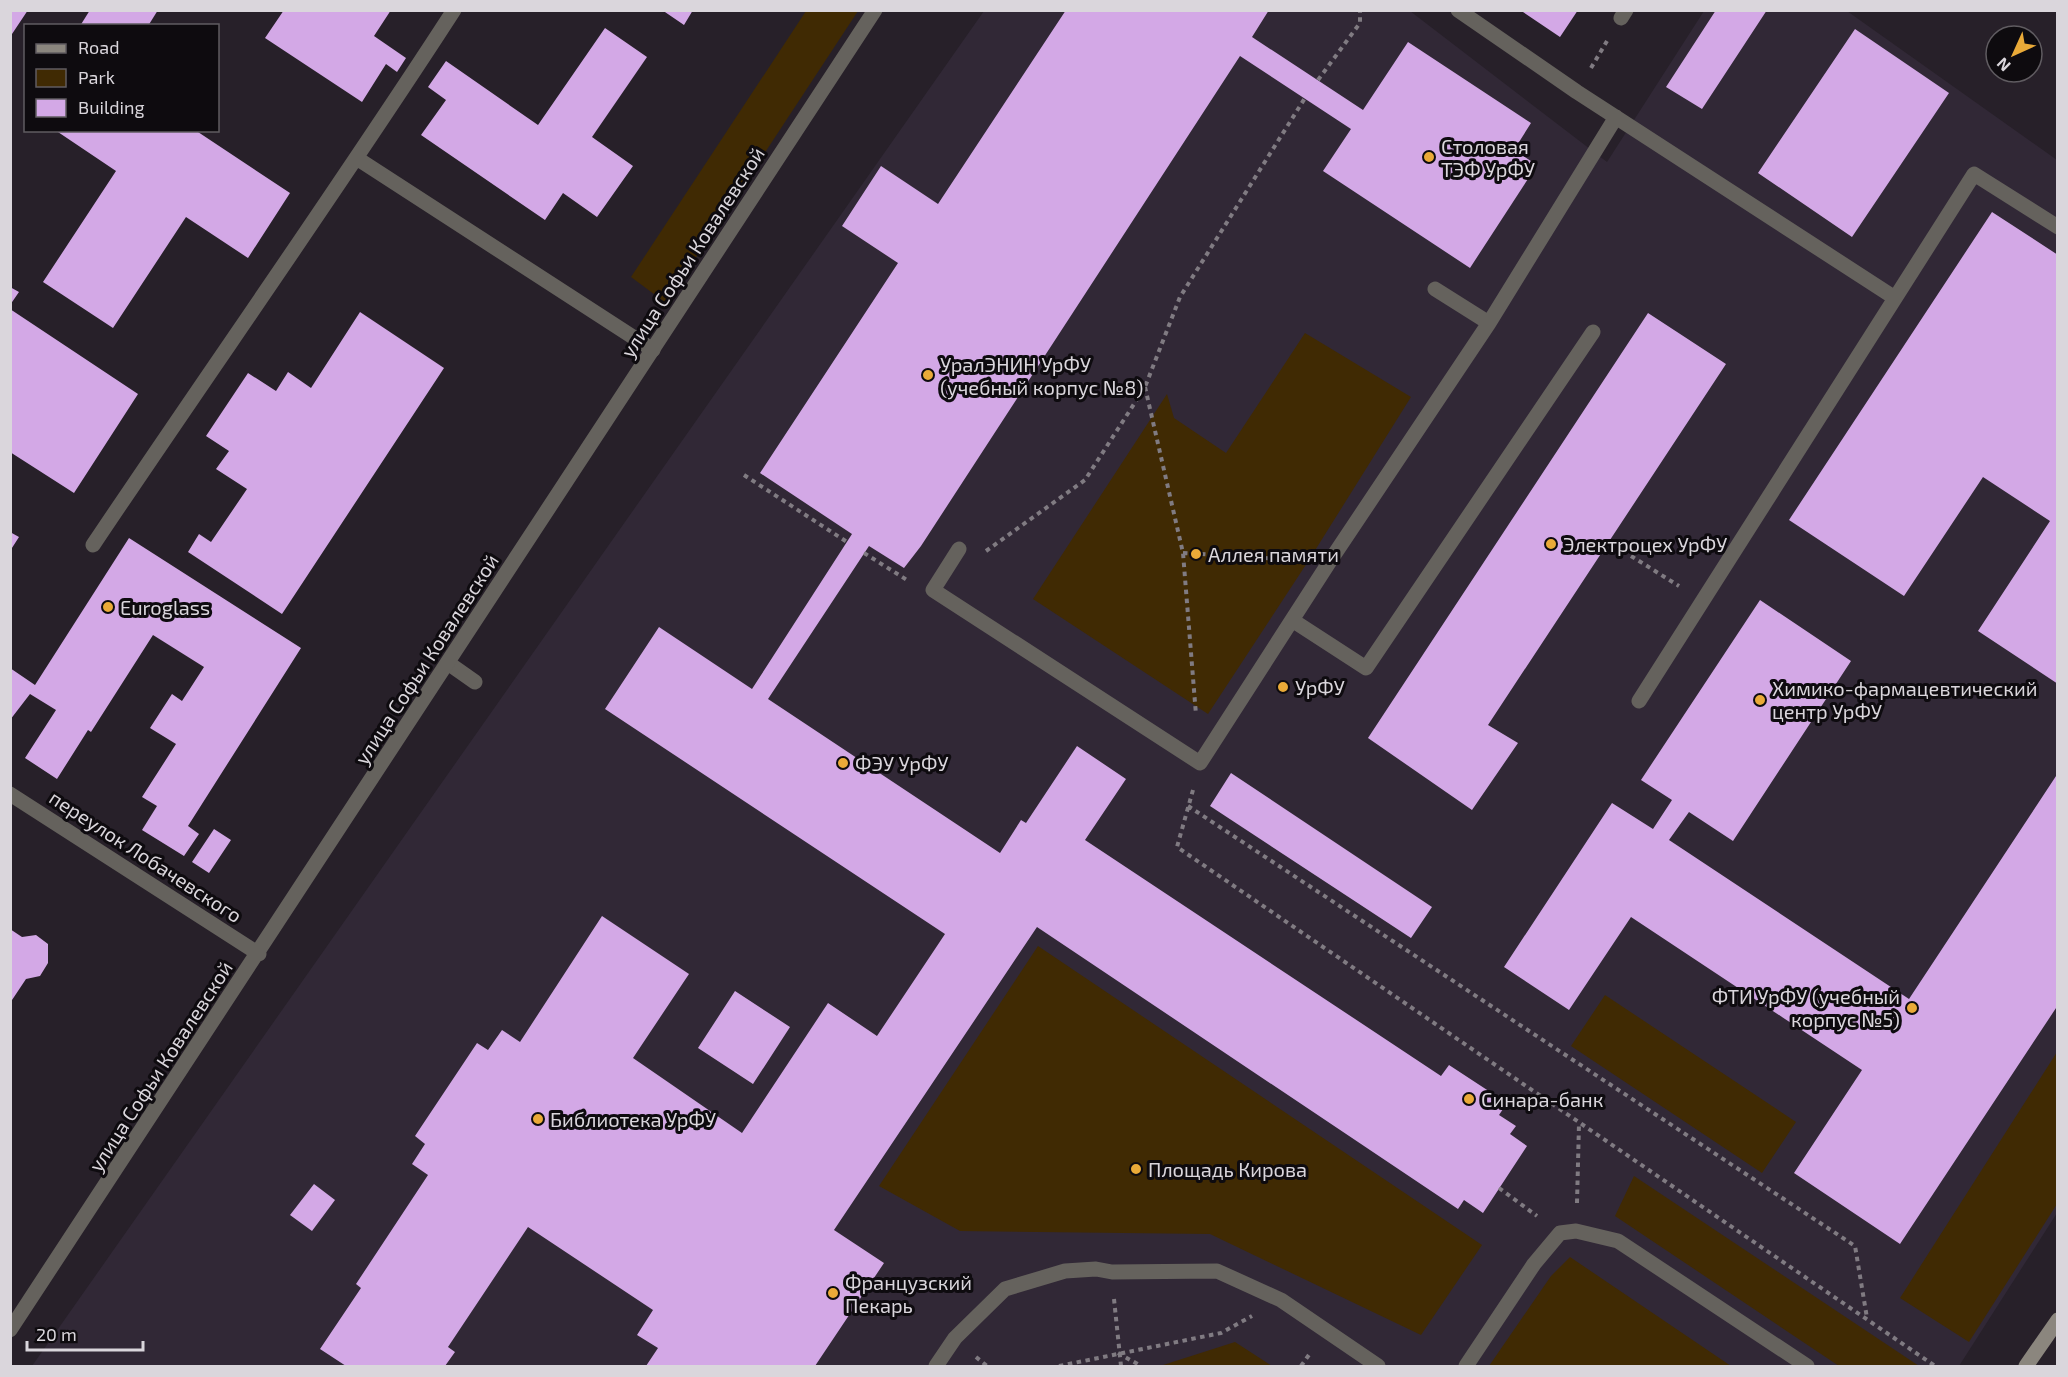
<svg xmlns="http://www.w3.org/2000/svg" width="2068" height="1377" viewBox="0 0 2068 1377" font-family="'Exo 2',sans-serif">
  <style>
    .built { fill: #312836 }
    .green { fill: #402a03 }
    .building { fill: #d3a8e6 }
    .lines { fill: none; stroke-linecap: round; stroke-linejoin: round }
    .path { stroke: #807b82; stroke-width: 4; stroke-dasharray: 4.5 4.5; stroke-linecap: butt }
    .lane { stroke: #65625d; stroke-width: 15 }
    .street { stroke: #65625d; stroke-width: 15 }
    .secondary { stroke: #8b867e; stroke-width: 15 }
    .poi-dot { fill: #eaaa38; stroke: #0e0b0f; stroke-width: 2 }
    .labels { text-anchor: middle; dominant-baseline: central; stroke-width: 6; stroke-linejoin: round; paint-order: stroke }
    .poi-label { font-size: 20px; fill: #dad6dc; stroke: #0e0b0f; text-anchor: start }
    .street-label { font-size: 20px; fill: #dad6dc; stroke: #0e0b0f }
  </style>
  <rect width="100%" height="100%" fill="#272029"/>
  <!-- built -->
  <path class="built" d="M984,11h426l197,151 97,-151h143l210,149v1053l-98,153h-1927z"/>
  <!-- green -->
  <path class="green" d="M806,11h52l-192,292 -35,-26z
    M1305,333l106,64 -102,163 -101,154 -175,-115 134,-205 7,24 52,35z
    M1038,946l444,299 -61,90 -211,-101 -250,-3 -81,-45z
    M1605,995l191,127 -34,51 -191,-127z
    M2057,1052v152l-88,138 -69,-44z
    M1634,1176l285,190h-80l-224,-150z
    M1570,1257l161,109h-242l62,-90z
    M1235,1342l37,24h-112z"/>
  <!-- building -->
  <path class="building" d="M10,10h18l-18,27z
    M90,10h68l-10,16h-68z
    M284,10h107l-17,26 32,22 -9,14 -11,-8 -24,38 -97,-64z
    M662,10h31l-9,15z
    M1066,10h203l-17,27 111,73 45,-68 123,81 -17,27 23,15 -67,103 -147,-97 28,-42 -111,-73 -319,490 -17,22 -35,-22 -101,153 232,154 21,-33 5,3 51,-77 49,33 -41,61 356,236 8,-11 58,38 -8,12 17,11 -6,8 17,12 -44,67 -19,-13 -6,9 -421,-282 -203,303 50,33 -69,103h-169l12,-18 -21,-13 16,-25 -125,-83 -80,120 7,5 -10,14h-99l-26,-17 41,-61 -5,-4 72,-109 -16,-11 13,-20 -10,-8 62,-93 11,7 14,-20 18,12 82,-126 87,58 -56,84 109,75 86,-130 49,33 68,-102 -340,-225 54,-82 93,62 100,-155 -92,-61 138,-210 -56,-37 39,-60 57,38z
    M1520,10h58l-18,27z
    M1716,10h51l-65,99 -36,-22z
    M605,28l42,29 -55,80 41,29 -36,51 -34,-24 -18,27 -124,-85 25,-35 -18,-13 18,-26 92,64z
    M1855,29l94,64 -97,144 -94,-64z
    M55,130h140l95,63 -42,65 -62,-41 -73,111 -70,-46 73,-111z
    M1992,212l66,43v429l-80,-53 72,-110 -67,-44 -79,119 -115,-76z
    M10,287l9,5 -9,13z
    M10,309l128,85 -64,99 -64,-41z
    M360,312l84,56 -162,246 -94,-62 11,-18 12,8 36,-53 -31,-20 13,-18 -23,-15 42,-63 28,18 12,-19 23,16z
    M1648,313l78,51 -238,361 30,18 -46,67 -104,-72z
    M10,532l9,5 -9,14z
    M129,538l172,110 -113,178 11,8 -15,22 -42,-26 15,-24 -15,-9 34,-53 -26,-16 22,-34 10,7 22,-34 -51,-32 -62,97 -3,-2 -31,49 -32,-21 31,-48 -26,-16 -20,26v-52l25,17z
    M1760,600l91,61 -118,180 -44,-29 -20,28 240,159 149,-226v232l-158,239 -106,-71 68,-103 -231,-153 -62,93 -65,-43 108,-164 41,26 19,-29 -31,-20z
    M1231,773l201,134 -21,31 -201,-132z
    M214,829l17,11 -22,33 -17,-11z
    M10,929l12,8 14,-2 12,9v19l-8,13 -14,3 -16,24z
    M735,991l55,36 -37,57 -55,-36z
    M314,1184l21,16 -23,31 -22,-16z"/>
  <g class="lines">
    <!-- path -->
    <path class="path" d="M1591,68l16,-27
      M1318,80l42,-57v-13
      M1145,387l38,166 13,162
      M744,475l103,67
      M986,551l99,-71 60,-93 35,-90 125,-199
      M864,553l43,27
      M1183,553l116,7
      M1631,556l48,30
      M1193,790l-16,57 758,519
      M1188,806l667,440 12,72
      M1499,1188l38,28
      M1577,1203l2,-79
      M1114,1299l7,67
      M1118,1353l23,13
      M976,1357l11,9
      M1059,1366l162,-33 31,-17
      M1301,1366l10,-14"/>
    <!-- lane -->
    <path class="lane" d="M1458,10l119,82 318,206
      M1621,18l5,-8
      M358,159l295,191
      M1435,289l54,34
      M93,545c120,-179 244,-354 361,-535
      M959,549l-26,41 267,173 130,-202 159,-238 127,-206
      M1292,620l74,48 227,-336
      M448,663l27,19
      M1639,701l335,-527 84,53
      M936,1366l19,-28 50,-49 60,-18 31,-2 16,3 105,-1 64,29 97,66
      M1466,1366l68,-102 26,-31 16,-2 42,10 189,125"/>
    <!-- street -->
    <path class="street" d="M10,794l249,160
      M10,1330l865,-1320"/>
    <!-- secondary -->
    <path class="secondary" d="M2026,1366l32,-46"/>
  </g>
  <!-- markers -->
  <g class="poi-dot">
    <circle cx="1429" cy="157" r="6"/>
    <circle cx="928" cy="375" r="6"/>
    <circle cx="1551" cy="544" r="6"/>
    <circle cx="1196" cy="554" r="6"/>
    <circle cx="108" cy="607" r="6"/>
    <circle cx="1283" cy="687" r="6"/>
    <circle cx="1760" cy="700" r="6"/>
    <circle cx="843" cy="763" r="6"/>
    <circle cx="1912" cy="1008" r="6"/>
    <circle cx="1469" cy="1099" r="6"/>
    <circle cx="538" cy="1119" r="6"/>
    <circle cx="1136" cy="1169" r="6"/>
    <circle cx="833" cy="1293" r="6"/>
  </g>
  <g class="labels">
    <!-- poi labels -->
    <g class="poi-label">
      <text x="1441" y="146">Столовая<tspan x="1441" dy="23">ТЭФ УрФУ</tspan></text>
      <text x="940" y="364">УралЭНИН УрФУ<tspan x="940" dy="23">(учебный корпус №8)</tspan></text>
      <text x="1563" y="544">Электроцех УрФУ</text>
      <text x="1208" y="554">Аллея памяти</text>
      <text x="120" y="607">Euroglass</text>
      <text x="1295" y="687">УрФУ</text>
      <text x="1772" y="688">Химико-фармацевтический<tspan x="1772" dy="23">центр УрФУ</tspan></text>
      <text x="855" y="763">ФЭУ УрФУ</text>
      <text x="1900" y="996" text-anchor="end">ФТИ УрФУ (учебный<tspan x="1900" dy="23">корпус №5)</tspan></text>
      <text x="1481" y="1099">Синара-банк</text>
      <text x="550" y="1119">Библиотека УрФУ</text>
      <text x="1148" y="1169">Площадь Кирова</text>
      <text x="845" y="1282">Французский<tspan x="845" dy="23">Пекарь</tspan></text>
    </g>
    <!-- street labels -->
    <g class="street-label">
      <text transform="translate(692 252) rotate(-57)">улица Софьи Ковалевской</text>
      <text transform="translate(426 659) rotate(-57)">улица Софьи Ковалевской</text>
      <text transform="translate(146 856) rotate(33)">переулок Лобачевского</text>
      <text transform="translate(160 1066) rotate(-57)">улица Софьи Ковалевской</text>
    </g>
  </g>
  <!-- border -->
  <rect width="2068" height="1377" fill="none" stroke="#dad6dc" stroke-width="24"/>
  <!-- legend -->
  <rect x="24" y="24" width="195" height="108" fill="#0e0b0f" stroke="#605c61" stroke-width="1.5"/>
  <rect x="36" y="44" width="30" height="9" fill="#8b867e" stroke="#605c61" stroke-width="1.5"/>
  <text x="78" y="54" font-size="18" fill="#dad6dc">Road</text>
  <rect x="36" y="69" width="30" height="18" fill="#402a03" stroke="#605c61" stroke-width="1.5"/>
  <text x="78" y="84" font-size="18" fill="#dad6dc">Park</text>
  <rect x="36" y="99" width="30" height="18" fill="#d3a8e6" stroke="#605c61" stroke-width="1.5"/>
  <text x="78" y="114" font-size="18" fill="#dad6dc">Building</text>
  <!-- north arrow -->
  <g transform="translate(2014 54) rotate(225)"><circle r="28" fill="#0e0b0f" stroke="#605c61" stroke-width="1.5"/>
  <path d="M0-4.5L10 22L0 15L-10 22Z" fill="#eaaa38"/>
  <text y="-9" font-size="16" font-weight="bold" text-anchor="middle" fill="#dad6dc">N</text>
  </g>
  <!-- scale -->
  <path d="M27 1341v9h116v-9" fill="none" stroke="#dad6dc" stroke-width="3"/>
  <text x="36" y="1341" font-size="18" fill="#dad6dc" stroke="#0e0b0f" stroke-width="4.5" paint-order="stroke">20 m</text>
</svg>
